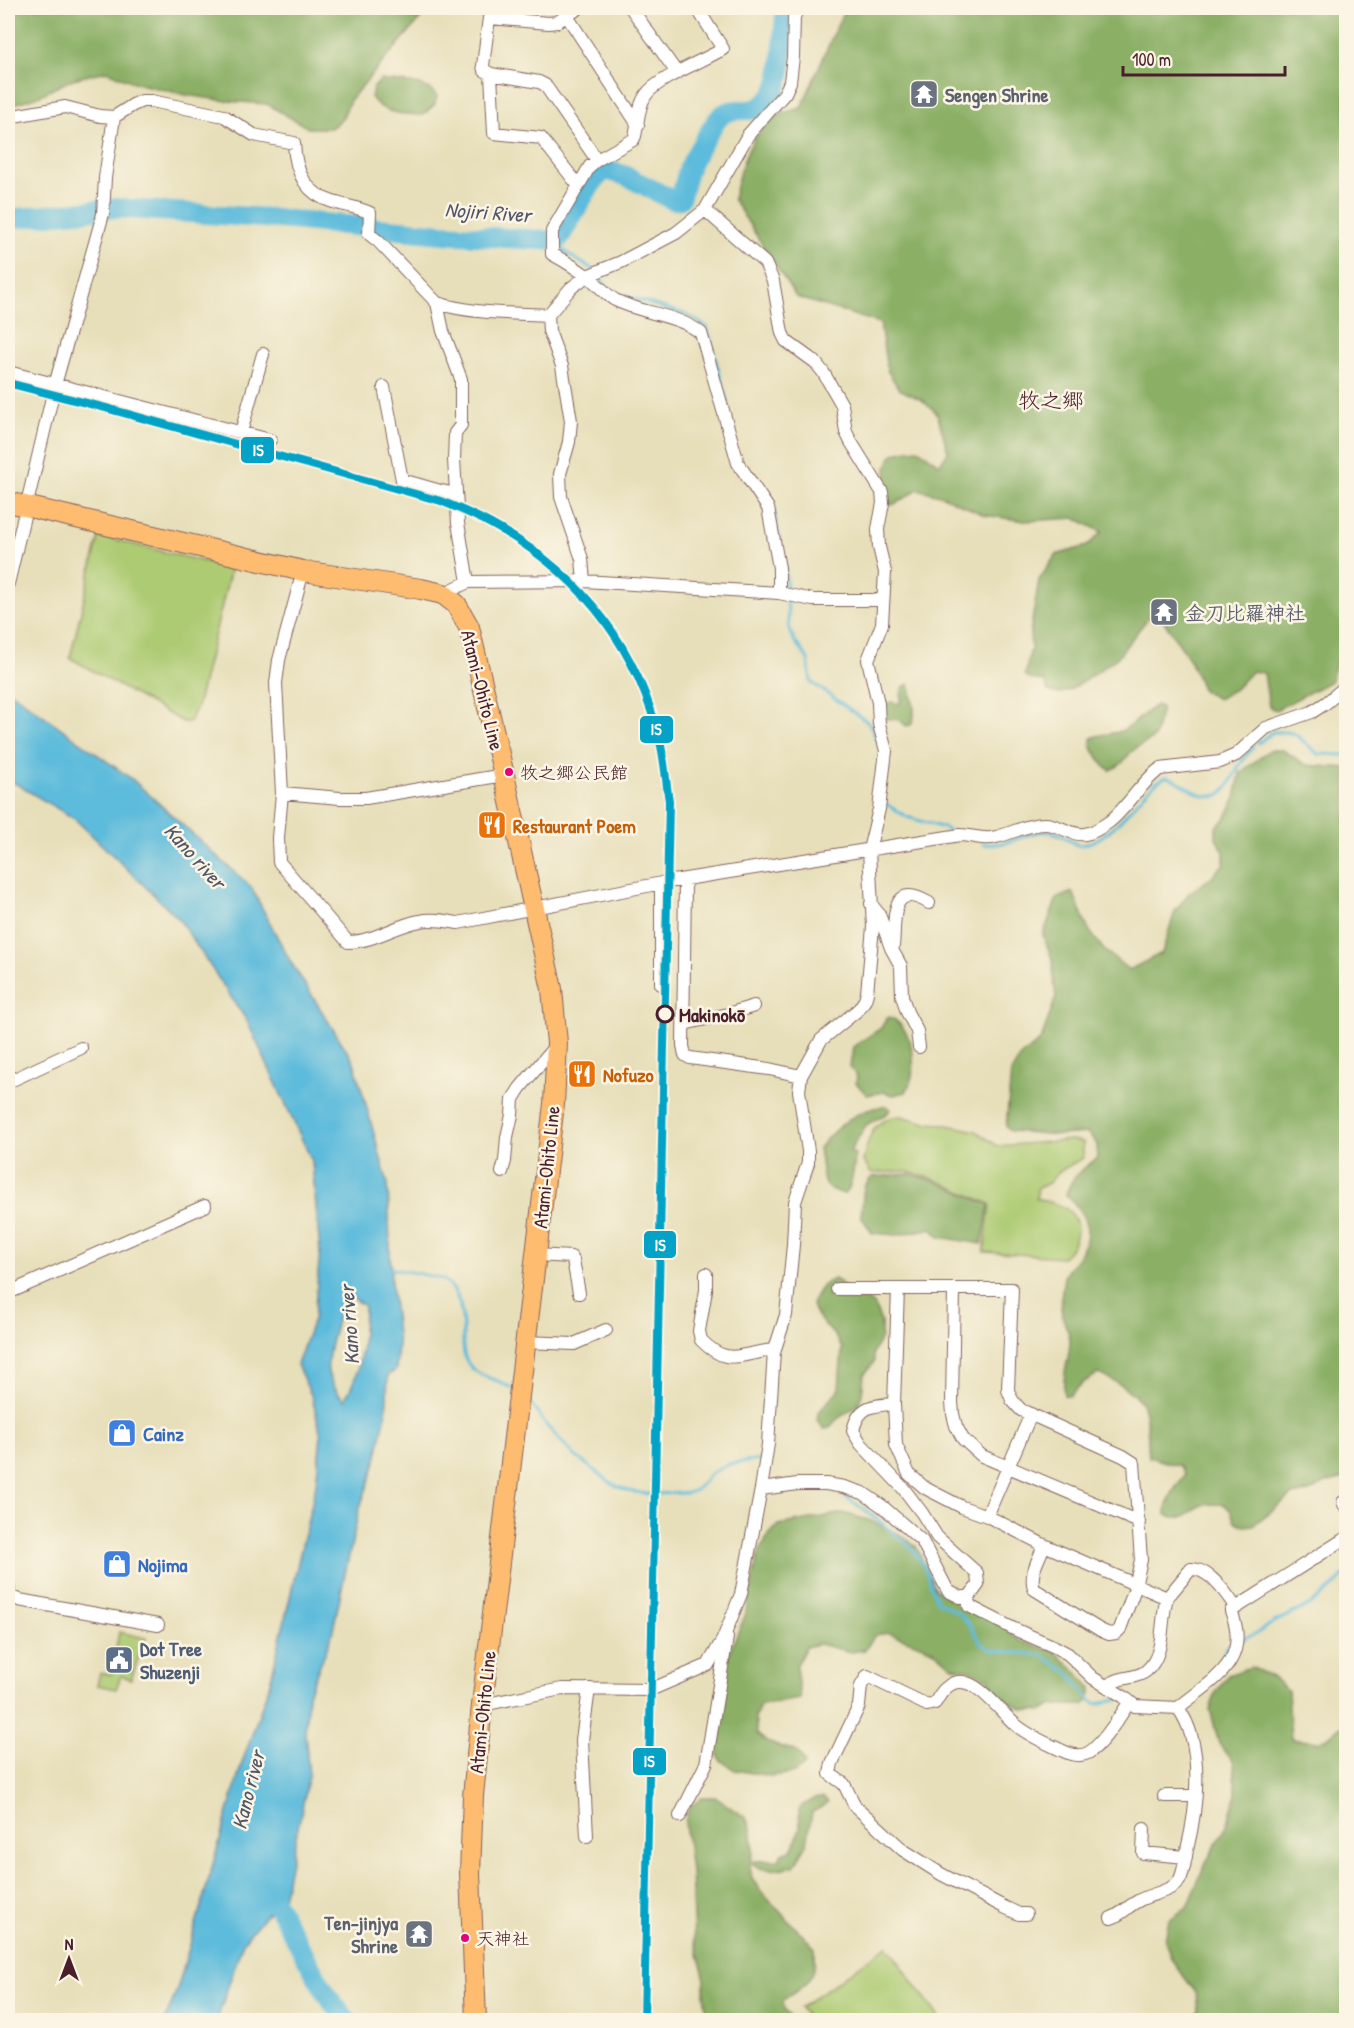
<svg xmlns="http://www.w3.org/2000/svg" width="1354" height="2028" viewBox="0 0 1354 2028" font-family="'Patrick Hand','Klee One',sans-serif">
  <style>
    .green { fill: #adcb73; stroke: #7c754f; stroke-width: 1.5 }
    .forest { fill: #8aaf65; stroke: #6a6748; stroke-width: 1.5 }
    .water { fill: #5dbbdb; stroke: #546d83; stroke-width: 1.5; fill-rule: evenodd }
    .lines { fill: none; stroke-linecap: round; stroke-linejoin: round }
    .stream { stroke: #5dbbdb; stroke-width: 3 }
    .river { stroke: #5dbbdb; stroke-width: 20 }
    .minor-casing { stroke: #81625d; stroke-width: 14 }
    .primary-casing { stroke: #81625d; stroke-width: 22 }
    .minor { stroke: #fff; stroke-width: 12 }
    .primary { stroke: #fdbc6f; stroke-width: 20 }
    .rail-1-casing { stroke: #fcf5e5; stroke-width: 12 }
    .rail-1 { stroke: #04a2c6; stroke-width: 8 }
    .bus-dot { fill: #e5007d; stroke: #fcf5e5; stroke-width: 2 }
    .stop-dot { fill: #fcf5e5; stroke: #4a1f2b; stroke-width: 3 }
    .labels { text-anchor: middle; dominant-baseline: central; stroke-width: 5; stroke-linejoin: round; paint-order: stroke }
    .bus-label { font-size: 18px; fill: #4a1f2b; stroke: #fcf5e5; text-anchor: start }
    .worship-label { font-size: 20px; font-weight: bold; fill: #5b616d; stroke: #fcf5e5; text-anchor: start }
    .street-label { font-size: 20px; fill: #4a1f2b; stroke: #fcf5e5 }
    .food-label { font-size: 20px; font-weight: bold; fill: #c56008; stroke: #fcf5e5; text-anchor: start }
    .stop-label { font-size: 20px; font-weight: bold; fill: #4a1f2b; stroke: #fcf5e5; text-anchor: start }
    .shop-label { font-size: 20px; font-weight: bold; fill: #366cbe; stroke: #fcf5e5; text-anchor: start }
    .service-label { font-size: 20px; font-weight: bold; fill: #4e5e75; stroke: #fcf5e5; text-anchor: start }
    .water-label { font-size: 21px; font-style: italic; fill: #515669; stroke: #fcf5e5 }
    .quarter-label { font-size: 22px; fill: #4a1f2b; stroke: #fcf5e5 }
    .line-badge { stroke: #fcf5e5; stroke-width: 2 }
    .badge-label { font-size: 16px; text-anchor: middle; font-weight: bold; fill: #fff }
  </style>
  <rect width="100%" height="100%" fill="#fcf5e5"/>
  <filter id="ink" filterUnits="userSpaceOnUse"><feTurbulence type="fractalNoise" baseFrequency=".0167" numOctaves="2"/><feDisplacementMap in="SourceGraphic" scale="12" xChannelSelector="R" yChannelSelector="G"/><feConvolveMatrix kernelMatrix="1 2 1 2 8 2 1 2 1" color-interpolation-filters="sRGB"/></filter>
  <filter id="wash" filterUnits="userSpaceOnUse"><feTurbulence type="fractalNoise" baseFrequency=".008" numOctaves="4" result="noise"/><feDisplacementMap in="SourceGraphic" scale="24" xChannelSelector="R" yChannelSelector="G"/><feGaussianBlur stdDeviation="1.35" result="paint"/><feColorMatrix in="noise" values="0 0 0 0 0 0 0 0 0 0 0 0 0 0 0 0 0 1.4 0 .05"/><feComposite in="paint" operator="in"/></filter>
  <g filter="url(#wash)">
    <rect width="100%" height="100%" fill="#e7dfba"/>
    <!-- green -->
    <path class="green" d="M99,536l132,32 -34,139 -7,14 -4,2 -5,-2 -111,-63z
      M901,1116l25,7 17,1 33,7 22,15 74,-6 11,2v16l-25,14 -9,11 -11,5 -2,10c9,4 25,5 32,12 15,14 9,35 -5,47l-79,-5 6,-48 -56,-25 -28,-8 -35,2 -8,-12c6,-25 9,-42 38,-45z
      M119,1632l27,6 -15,41 -10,-3 -5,13 -19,-4 3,-12 11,2z
      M887,1946l54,74h-132l-9,-12z"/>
    <!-- forest -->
    <path class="forest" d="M8,8h425l-5,2 -78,90 -8,19 -11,9h-23l-41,-24 -40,-3 -41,-6 -50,-12 -30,-12 -33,8 -37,18 -28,9z
      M845,8h501v647l-9,4 -6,22 -55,29 -7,-3 -5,-34 -12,-2 -17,18 -17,10 -15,-8 -13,-31 -29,-43 -13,1 -31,40 -42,29 -16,7 -11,-3 -4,-10 -14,-2 -5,-4 6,-27 -1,-15 9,-53 17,-25 31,-9 15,-14 -27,-14 -50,3 -41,-6 -41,-19 -25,-7c-7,4 -20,15 -27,16l-3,-8 -2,-27 6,-15 10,-4 16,-2 22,15 8,-12 -11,-39 -15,-13 -23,-11 -12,-19 -7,-47 -84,-26 -63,-98c7,-32 16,-66 46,-84 6,-3 15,-5 22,-7z
      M381,80c19,3 44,0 56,16l-2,8 -12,11c-20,-1 -40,0 -52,-18l3,-10z
      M909,684c2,11 9,31 2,41l-5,1 -6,-6 -12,-1 -6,-6 2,-6 6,-5 10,2c2,-8 -1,-17 9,-20z
      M1157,705l4,2c1,6 -1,9 -3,15 -5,25 -5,14 -23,27 -12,8 -7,14 -25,21l-6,-4 -13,-19 1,-9c9,-5 19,-3 29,-7 13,-6 23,-19 36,-26z
      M1270,750h13l23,15 40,3v710l-18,4 -19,10 -16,3 -40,30 -9,1 -9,-5 -5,-11 -6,-6c-6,1 -15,-1 -21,1 -19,7 -10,17 -37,10 -1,-14 10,-29 19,-40l-5,-9 -31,-9c-2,-16 0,-36 -6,-51 -6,-13 -32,-28 -45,-32l-14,8 -15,14 -5,-1c-3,-18 6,-36 6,-54 0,-10 -7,-18 -8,-27 -2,-10 0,-26 2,-36 1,-7 9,-13 13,-19 18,-26 10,-44 -11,-64 5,-19 16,-25 31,-37v-14l-9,-11 -29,2 -48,-4 -5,-4 5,-55 11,-17 19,-15 15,-43 -3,-21v-14l-10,-27 14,-37 16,-6 15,37 16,21 25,20 33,-17 13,-42 14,-18 20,-14 15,-15v-12l-8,-14v-11l9,-8 10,-21 5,-25z
      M890,1017c25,13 29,53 16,75l-13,3 -8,-3 -18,3 -11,-12 1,-7 -7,-9 3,-20 28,-19 6,-10z
      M887,1106l3,3 -2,4 -22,12 -16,26 6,4c-4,13 -2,32 -12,39 -5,-2 -14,-4 -18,-8 -3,-3 -6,-32 -7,-38 17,-22 40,-40 68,-42z
      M909,1174l26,7 54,24 -7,39 -43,-7 -6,-9 -36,7 -25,-2 -11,-17 3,-29 8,-10z
      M835,1279l8,6 6,10 12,2 13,7 7,18v16l-8,15 1,9 -10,13 -2,19 -4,11 -22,15 -7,8 -5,1 -7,-9 1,-7 21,-24 3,-41 -7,-12 -19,-21 -4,-10c4,-11 10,-23 23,-26z
      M843,1513l28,8 28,13 17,12 20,44 13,8 16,2 37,25 18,16 36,11 36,36 -2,9 -6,8h-31l-11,6 -19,-2 -23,-12 -12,-19 -19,-8 -16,-3 -20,-17 -44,-17 -14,2 -10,15 -14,2 -32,-8 -13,3 -10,19 4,33 -40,6 -5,13 2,16c4,3 8,7 13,9 16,8 28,1 35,22l-11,8 -24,3 -35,-6 -15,-10 -6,-16 14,-89 17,-39 13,-61 10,-19 10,-11z
      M1251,1667l21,10 16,13 3,49 28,3 27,-18v296h-147l-3,-27 -25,-34 -6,-19 4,-20 18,-13 18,-43 22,-38 9,-32 -2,-32 -15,-18 -9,-35 6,-17 12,-17z
      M703,1797h12l31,21 6,13 1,22 -3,13 2,13 12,16 51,53c2,30 -8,37 -32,52l1,9 8,11h-84l-4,-24v-21l-10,-35 -3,-69 -6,-49 4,-14z
      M817,1798h6l5,4 -4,4 -12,6 -5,32 -13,22c-14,2 -28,8 -41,-2l1,-3 25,-1 3,-7 9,-3 3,-4 6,-18 -1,-18 4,-5z"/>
    <!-- water -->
    <path class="water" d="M8,690l125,90 118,107 39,74 64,101 34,122 3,97 7,63 -2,26 -8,5 -2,39 -11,51 -16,45 -28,128 -23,56 -3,39 4,42 -27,128 -16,11 -23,28 -26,78h-52l12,-30 65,-227 28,-80 46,-198 5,-50 -9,-38 -15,-32 17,-48 6,-65 -8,-91 -65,-140 -68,-102 -104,-100 -67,-40zM345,1293l19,13c-1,34 -1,65 -20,94 -7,-8 -14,-17 -16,-28 -3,-17 12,-61 17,-79z"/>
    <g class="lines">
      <!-- stream -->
      <path class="stream" d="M557,241c9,15 23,20 37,29
        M598,275l9,12 9,6 71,22 20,12 20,74
        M759,484l13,20
        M774,510l9,50
        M785,566l2,26
        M787,599l2,28 5,13 14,19 3,23 58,41 8,17
        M1258,743l15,-11h13l9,2 23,20 28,1
        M883,802l24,15 37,11 6,4
        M983,844c39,5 53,-31 94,1 37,-1 59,-52 88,-68 12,1 22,11 33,16 26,12 32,-10 41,-27 4,-6 9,-13 14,-19
        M388,1268c11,2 48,8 56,12 17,11 19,36 19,55 0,11 -1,21 7,31 10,12 29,13 41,22
        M527,1398l19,27 28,30 40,30 14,6 21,3 38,-1 9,-3 14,-16 19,-10 32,-4
        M845,1497l21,14 44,35 14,19 13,36 21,12 11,11 13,20 10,6 49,5 27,17 23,29 6,3 22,-5
        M1241,1640l16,-7 19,-12 34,-16 24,-19 12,-13
        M1220,1666c4,-9 4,-21 14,-24"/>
      <!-- river -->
      <path class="river" d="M8,219l107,-11 165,11 163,15 114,7c14,-18 31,-61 49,-71l18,5 49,25 7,-1c3,-9 5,-17 7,-26 3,-10 27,-52 35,-58 14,-11 28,2 43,-12 3,-3 7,-6 9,-10 13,-27 6,-57 13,-85
        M265,1884l54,97 12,20 16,19"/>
    </g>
  </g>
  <g filter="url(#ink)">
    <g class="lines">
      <!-- minor casing -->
      <g class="minor-casing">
        <path id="minor" d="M579,8l-22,14 -8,1 -60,-5 -6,48 1,4 7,4 48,8 6,3 52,75
          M631,8l46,65
          M697,8l26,41c-18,11 -67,30 -77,46 -8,11 -8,28 -11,41l-2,4 -36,20 -7,6 -38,65v23c13,7 27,16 39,25 9,7 14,15 24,21 28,14 62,14 86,33l37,130 30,45 11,60v25
          M567,16l71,109
          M491,74l3,59 47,5 37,47
          M8,117l57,-10 35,9 14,1 19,-12 9,-4h9l73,15 30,19 40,8c1,28 11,51 39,59 13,4 25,5 37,11l-1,21 9,7 59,62 6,28 18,48v46l-6,8 -1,27 4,63 10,59
          M437,303c36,11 74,10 111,12
          M8,372l262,68
          M384,387l18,93 35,10 19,4
          M241,432l22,-78
          M303,571l-24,89 -3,23 6,110 -4,45 1,24 69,80c25,0 48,-17 72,-21 12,-3 26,0 38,2l209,-41 293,-47c12,0 24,6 36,2 17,-4 31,-13 49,-13 14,0 26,12 40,10 8,-1 17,-7 24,-12 18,-14 34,-42 51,-53l60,-7 16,-7 30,-27 46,-16 14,-9 20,-17
          M584,581l-2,-22 -21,-62 -1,-23 9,-32 2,-21 -9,-55 -13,-35 -1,-16 23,-27 16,-12 34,-14 55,-29 29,-23 43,-75 37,-42 5,-11 3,-25 1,-40 4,-9
          M8,584l47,-199 48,-171 2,-36 9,-61
          M443,594l25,-12 116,-1 195,12 34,7h70
          M282,793l58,5h26l138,-23
          M685,880l-2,166 2,9 5,3 79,11 32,7
          M661,884v100
          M871,904l8,10 12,34 10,18 1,30 5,16 10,19 2,16
          M893,946c3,-23 -5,-67 36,-43
          M684,1024l44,-10 26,-8
          M8,1082l73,-34
          M502,1172l3,-11 2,-24 5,-22 1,-16 7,-11 36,-43
          M536,1255l35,2 2,3 6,33
          M706,1274v16l-7,41 2,9c28,29 41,12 74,10
          M837,1289h61
          M898,1289h114l-4,101 4,10 9,10 102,46 11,7 7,97 -7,31 -14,38 -4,4 -7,1 -9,-4 -66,-41c-5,-16 5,-29 10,-44l-57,-29 -25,-9 -37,-19 -16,-14 -13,-29 -2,-41z
          M954,1289l-2,113 1,12 3,12 7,13 19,17 157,66
          M8,1293l197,-87
          M526,1342l48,2 32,-14
          M894,1404c-22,1 -36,2 -41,27l8,13 42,44 19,25 15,24 40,36 1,12 -9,12v9l45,23 41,18 13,7 25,24 31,19 11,9 43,2c34,-28 74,-46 53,-97l115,-73
          M761,1489l37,-5h28l18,3 19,6 19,13 40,35 26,50 12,6h9
          M1343,1502l3,6
          M987,1516l44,-102
          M1044,1545l123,53 24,-29c18,-1 36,25 45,39
          M8,1583l1,13 10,4 139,25
          M1107,1686c11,-10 28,-6 39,-15 20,-16 14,-52 21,-73
          M482,1705l80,-16 88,1 58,-25 15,-26 18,-45 20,-105 7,-45 6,-92 12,-37 7,-70 2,-43 13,-39v-12l-9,-60 2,-15 20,-36 38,-31 6,-9 2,-7 6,-66 -4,-77 10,-41 7,-58 -7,-27 -1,-21 -10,-43 14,-36 3,-52 -6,-25 -1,-18 5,-26 -1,-11 -31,-50 -5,-10 -4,-27 -19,-33 -8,-10 -29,-21 -4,-8 -9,-52 -8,-18 -60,-53
          M1164,1796h31
          M680,1816l26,-52 21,-127
          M1144,1829l-1,24 43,4
          M587,1836l-5,-96 7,-51
          M1026,1914h-7l-15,-7 -63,-33 -38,-24 -48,-44 -11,-22 -14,-10 2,-11 27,-57 2,-20 6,-10 60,29 8,-2c3,-5 6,-11 11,-15 24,-23 54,25 70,37 13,11 30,18 45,25 8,4 18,8 27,3 15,-9 31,-36 41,-50
          M1111,1918c10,-3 17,-12 27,-17 11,-7 33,-9 41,-20 5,-8 6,-21 8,-31 10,-41 18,-106 -9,-142"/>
      </g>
      <!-- primary casing -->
      <g class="primary-casing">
        <path id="primary" d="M8,502l295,69 118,18 22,5 13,10 13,23 35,148 48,214 5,54 -3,61 -72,601 -9,91 -3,77 6,147"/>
      </g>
      <!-- minor -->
      <use href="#minor" class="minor"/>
      <!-- primary -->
      <use href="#primary" class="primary"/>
      <!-- rail-1 casing -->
      <g class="rail-1-casing">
        <path id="rail-1" d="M8,383l98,25 335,93c17,7 34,14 50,23 90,49 147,122 170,222 4,18 5,37 8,55l-25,1219"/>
      </g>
      <!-- rail-1 -->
      <use href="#rail-1" class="rail-1"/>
    </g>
  </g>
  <!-- icons -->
  <defs>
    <g id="temple-square" transform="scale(1.5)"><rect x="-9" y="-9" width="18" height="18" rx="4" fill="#6b7280" stroke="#fcf5e5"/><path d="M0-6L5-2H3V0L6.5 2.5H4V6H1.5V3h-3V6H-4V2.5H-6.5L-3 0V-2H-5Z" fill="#fff"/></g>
    <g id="restaurant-square" transform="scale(1.5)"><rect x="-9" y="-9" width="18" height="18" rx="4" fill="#e8710a" stroke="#fcf5e5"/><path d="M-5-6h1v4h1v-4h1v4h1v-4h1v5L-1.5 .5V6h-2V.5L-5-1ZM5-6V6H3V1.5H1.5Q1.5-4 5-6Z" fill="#fff"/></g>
    <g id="shop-square" transform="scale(1.5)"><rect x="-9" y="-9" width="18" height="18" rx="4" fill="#3f7fe0" stroke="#fcf5e5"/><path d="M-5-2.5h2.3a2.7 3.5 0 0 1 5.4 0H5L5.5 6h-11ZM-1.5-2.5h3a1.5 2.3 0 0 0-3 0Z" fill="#fff"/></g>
    <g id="civic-square" transform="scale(1.5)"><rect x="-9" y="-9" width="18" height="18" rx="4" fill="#5c6f8a" stroke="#fcf5e5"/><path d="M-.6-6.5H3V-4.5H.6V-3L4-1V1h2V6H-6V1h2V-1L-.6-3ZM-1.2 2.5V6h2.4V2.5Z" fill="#fff"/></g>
  </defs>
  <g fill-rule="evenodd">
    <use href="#temple-square" x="924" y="94"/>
    <use href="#temple-square" x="1164" y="612"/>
    <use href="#restaurant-square" x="492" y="825"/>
    <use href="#restaurant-square" x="582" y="1074"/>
    <use href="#shop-square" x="122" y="1433"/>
    <use href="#shop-square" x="117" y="1564"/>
    <use href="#civic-square" x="119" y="1660"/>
    <use href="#temple-square" x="419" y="1934"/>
  </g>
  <!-- markers -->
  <g class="bus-dot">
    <circle cx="509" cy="772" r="5"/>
    <circle cx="465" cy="1938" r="5"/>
  </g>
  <circle class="stop-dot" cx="665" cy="1014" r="8"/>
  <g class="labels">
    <!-- bus labels -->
    <g class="bus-label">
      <text x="520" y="772">牧之郷公民館</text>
      <text x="476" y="1938">天神社</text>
    </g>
    <!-- worship labels -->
    <g class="worship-label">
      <text x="945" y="94">Sengen Shrine</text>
      <text x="1185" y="612">金刀比羅神社</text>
      <text x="398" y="1922" text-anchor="end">Ten-jinjya<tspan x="398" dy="23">Shrine</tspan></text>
    </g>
    <!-- street labels -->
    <g class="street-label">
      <text transform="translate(483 690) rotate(76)">Atami-Ohito Line</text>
      <text transform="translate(546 1167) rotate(-84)">Atami-Ohito Line</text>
      <text transform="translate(482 1712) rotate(-84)">Atami-Ohito Line</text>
    </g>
    <!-- food labels -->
    <g class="food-label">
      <text x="513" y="825">Restaurant Poem</text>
      <text x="603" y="1074">Nofuzo</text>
    </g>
    <!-- stop labels -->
    <g class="stop-label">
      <text x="679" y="1014">Makinokō</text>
    </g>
    <!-- shop labels -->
    <g class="shop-label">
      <text x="143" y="1433">Cainz</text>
      <text x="138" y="1564">Nojima</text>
    </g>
    <!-- service labels -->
    <g class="service-label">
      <text x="140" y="1648">Dot Tree<tspan x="140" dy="23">Shuzenji</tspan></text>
    </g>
    <!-- water labels -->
    <g class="water-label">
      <text transform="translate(488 212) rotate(4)">Nojiri River</text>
      <text transform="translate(195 856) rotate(48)">Kano river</text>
      <text transform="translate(349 1325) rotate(-94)">Kano river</text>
      <text transform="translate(248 1790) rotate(-76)">Kano river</text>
    </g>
    <!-- quarter labels -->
    <g class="quarter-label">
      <text x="1051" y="400">牧之郷</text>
    </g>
  </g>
  <g class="line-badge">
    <rect x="240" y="436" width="35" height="28" rx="6" fill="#04a2c6"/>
    <rect x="639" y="715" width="35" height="29" rx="6" fill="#04a2c6"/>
    <rect x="643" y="1230" width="34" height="29" rx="6" fill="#04a2c6"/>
    <rect x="632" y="1747" width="35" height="29" rx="6" fill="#04a2c6"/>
  </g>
  <g class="badge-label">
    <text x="258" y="456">IS</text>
    <text x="656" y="735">IS</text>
    <text x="660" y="1251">IS</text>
    <text x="649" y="1767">IS</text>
  </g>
  <!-- margin -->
  <rect width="1354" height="2028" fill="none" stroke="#fcf5e5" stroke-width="30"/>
  <!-- north arrow -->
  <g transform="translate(69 1959)" stroke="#fcf5e5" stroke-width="4.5" paint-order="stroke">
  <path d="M0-4.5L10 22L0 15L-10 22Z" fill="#4a1f2b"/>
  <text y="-9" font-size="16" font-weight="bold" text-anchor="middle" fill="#4a1f2b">N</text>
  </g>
  <!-- scale -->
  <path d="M1123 66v9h162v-9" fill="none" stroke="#4a1f2b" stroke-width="3"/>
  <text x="1132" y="66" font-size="18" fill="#4a1f2b" stroke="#fcf5e5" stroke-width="4.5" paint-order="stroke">100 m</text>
</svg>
